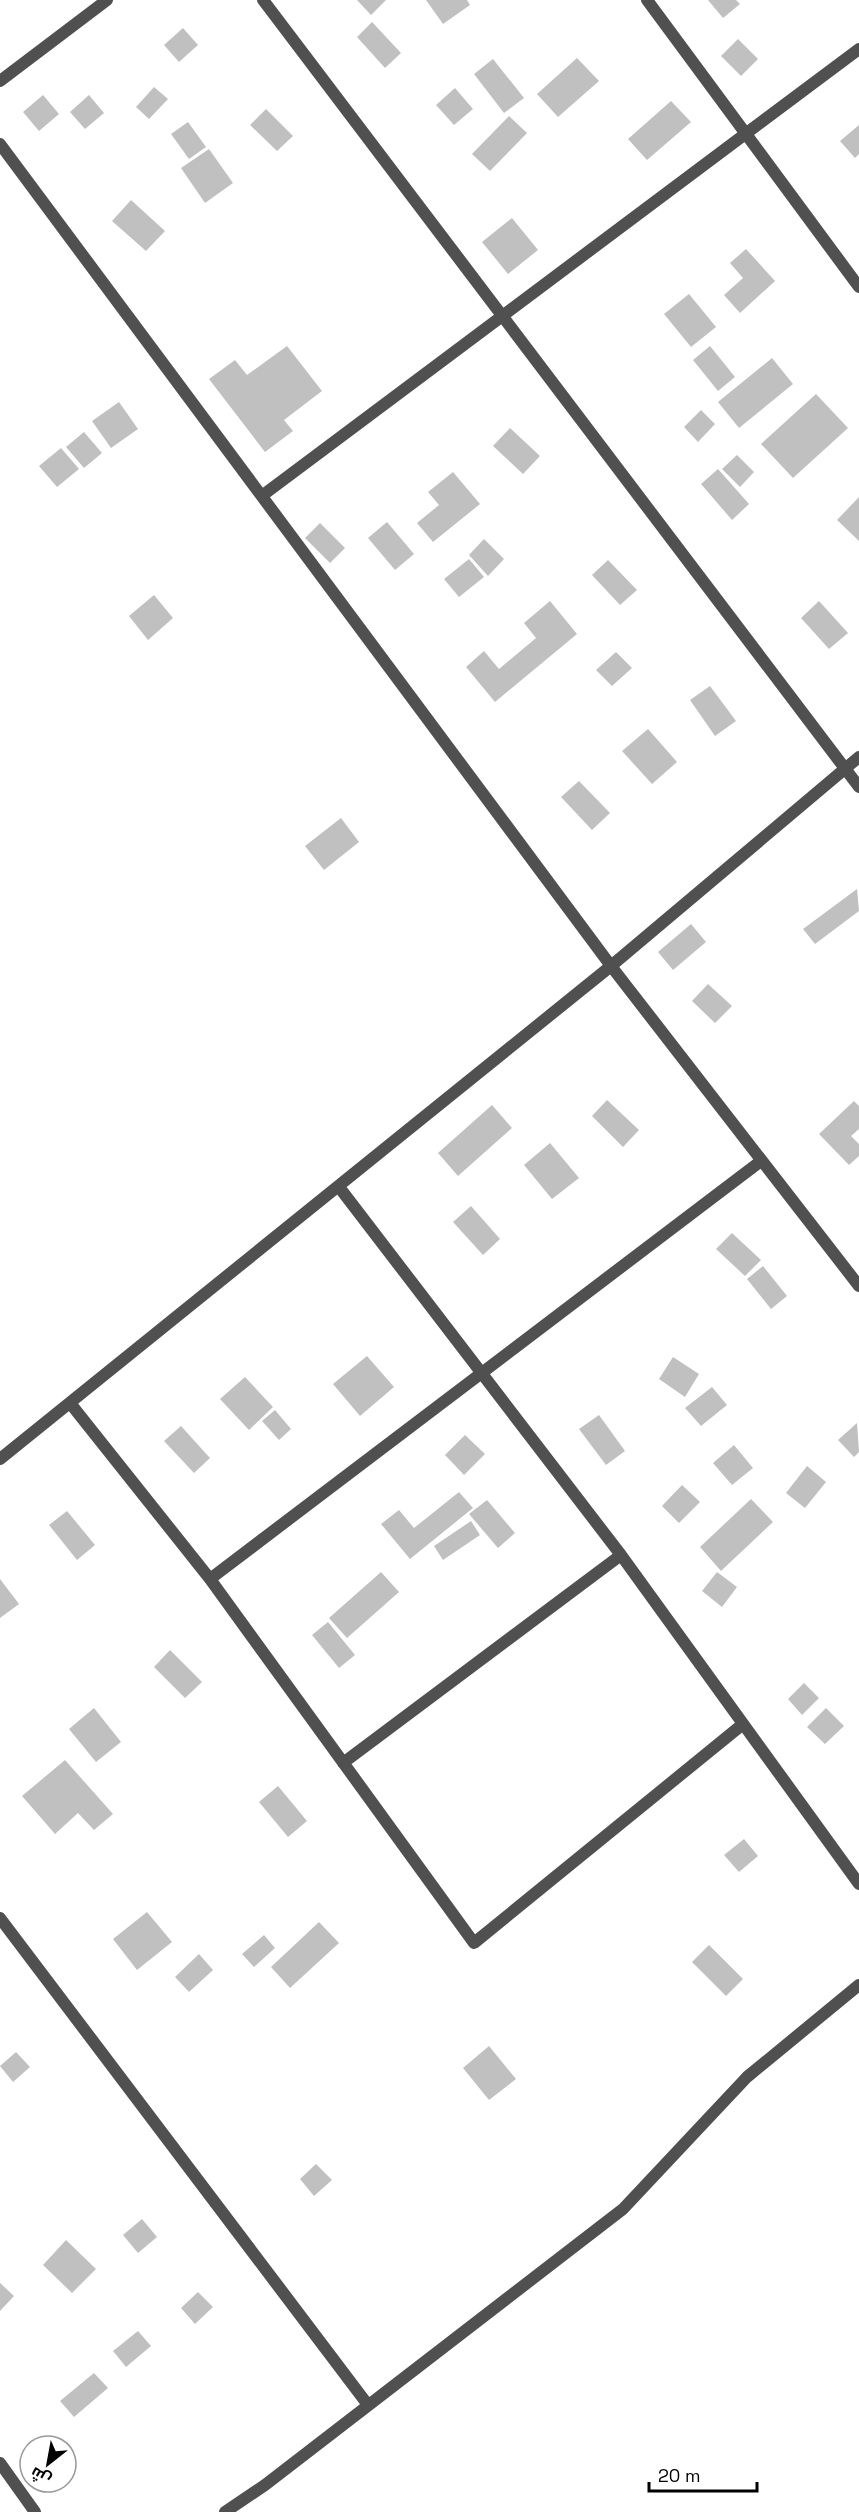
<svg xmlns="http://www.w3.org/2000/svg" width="859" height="2512" viewBox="0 0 859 2512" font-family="'Space Grotesk',Cairo,sans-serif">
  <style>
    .building { fill: #c0c0c0 }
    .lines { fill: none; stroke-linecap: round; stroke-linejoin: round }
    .street { stroke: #505050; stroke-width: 12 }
  </style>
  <rect width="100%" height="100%" fill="#fff"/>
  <!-- building -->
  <path class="building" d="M357,0h29l-15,15z
    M426,0h41l3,5 -27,19z
    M708,0h28l4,4 -17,14z
    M372,22l29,31 -16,15 -28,-31z
    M183,28l15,17 -19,17 -15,-17z
    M738,39l20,20 -17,17 -20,-20z
    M577,58l22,23 -41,36 -21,-23z
    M493,59l31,39 -20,15 -30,-39z
    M154,87l14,12 -19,20 -13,-12z
    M455,88l18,21 -19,16 -18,-20z
    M43,95l16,19 -20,17 -16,-19z
    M89,95l15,18 -19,16 -15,-17z
    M671,101l20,21 -44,38 -19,-21z
    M266,109l27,27 -16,15 -27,-26z
    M509,116l18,17 -37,38 -18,-17z
    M188,122l18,25 -17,12 -18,-25z
    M859,125v29l-4,4 -15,-17z
    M209,149l24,34 -28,20 -24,-35z
    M131,200l34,31 -19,20 -34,-30z
    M512,218l26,32 -30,24 -26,-32z
    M746,249l29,32 -35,32 -16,-18 19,-17 -13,-15z
    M689,294l27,33 -25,20 -27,-33z
    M287,346l35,45 -38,29 9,11 -28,21 -56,-73 26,-19 12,15z
    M710,346l25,31 -17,14 -25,-31z
    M772,358l21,26 -54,44 -21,-26z
    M816,394l32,34 -55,50 -32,-34z
    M119,402l19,27 -27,19 -19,-27z
    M701,410l14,14 -17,18 -14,-15z
    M510,428l30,28 -17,18 -30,-28z
    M84,432l18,21 -18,15 -18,-21z
    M61,448l18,21 -22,18 -18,-21z
    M737,455l17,17 -14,15 -18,-18z
    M718,469l31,35 -17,16 -31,-36z
    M453,472l27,32 -47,38 -16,-19 22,-18 -11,-13z
    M859,497v44l-22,-21z
    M387,522l27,32 -19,16 -27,-32z
    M320,523l25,25 -15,15 -25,-25z
    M484,539l20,20 -16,17 -19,-21z
    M469,559l15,18 -25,20 -15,-18z
    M608,560l29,30 -17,15 -28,-30z
    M154,595l19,23 -25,22 -19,-24z
    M550,601l27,33 -82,68 -29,-35 18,-16 15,18 37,-31 -12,-15z
    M819,601l29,32 -19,16 -28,-31z
    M616,652l16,16 -20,18 -16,-16z
    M710,686l26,35 -21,15 -25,-36z
    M648,729l29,33 -25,22 -30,-33z
    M579,781l31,32 -18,17 -31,-33z
    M341,818l18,24 -35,28 -19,-24z
    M857,889l2,22 -44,33 -12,-15z
    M691,924l15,18 -33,28 -15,-18z
    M708,984l24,22 -17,17 -23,-22z
    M607,1100l32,30 -16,17 -31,-31z
    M854,1101l5,5v23l-8,7 8,8v12l-10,9 -30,-31z
    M492,1105l20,23 -54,48 -20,-23z
    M550,1143l29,35 -27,21 -28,-34z
    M471,1206l29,33 -17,16 -30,-33z
    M732,1233l29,27 -16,16 -29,-27z
    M763,1266l24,30 -16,13 -24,-30z
    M367,1356l27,31 -34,29 -27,-32z
    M673,1357l26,17 -14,23 -26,-18z
    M245,1377l28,30 -24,23 -29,-31z
    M712,1387l15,18 -26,21 -16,-18z
    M275,1410l16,19 -12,11 -17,-19z
    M599,1415l26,36 -19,14 -27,-36z
    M857,1423l2,29 -5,5 -16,-17z
    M181,1426l29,32 -16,15 -30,-32z
    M465,1435l20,19 -21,21 -19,-20z
    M734,1445l19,23 -21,17 -19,-22z
    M807,1466l19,16 -21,26 -19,-15z
    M682,1485l18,17 -21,21 -17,-17z
    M459,1492l14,16 -63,51 -29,-35 18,-14 15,18z
    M751,1499l22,23 -52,49 -21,-24z
    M487,1500l28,33 -17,15 -29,-34z
    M67,1511l28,34 -18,15 -28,-35z
    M471,1521l9,14 -37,25 -9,-14z
    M381,1572l18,20 -52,46 -18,-20z
    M717,1572l20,15 -15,20 -20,-16z
    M0,1579l19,25 -19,14z
    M328,1622l27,33 -16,13 -27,-33z
    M170,1650l32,32 -17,16 -31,-31z
    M804,1683l15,15 -17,17 -14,-16z
    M94,1708l27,34 -25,20 -27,-33z
    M826,1708l18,18 -19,18 -18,-17z
    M65,1760l48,54 -19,16 -16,-17 -23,21 -33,-38z
    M278,1786l29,35 -19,16 -29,-35z
    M744,1839l14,17 -19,16 -15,-17z
    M147,1912l25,30 -35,28 -24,-31z
    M319,1922l20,21 -49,45 -19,-21z
    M264,1935l11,13 -21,19 -12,-13z
    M709,1945l34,34 -17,17 -34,-34z
    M199,1954l14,16 -24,22 -14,-15z
    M489,2046l27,33 -27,21 -26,-32z
    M16,2052l14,15 -17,15 -13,-16z
    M316,2164l16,16 -18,16 -14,-17z
    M142,2219l15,18 -19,16 -15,-18z
    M66,2240l30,29 -24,24 -29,-28z
    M0,2283l14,13 -14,15z
    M198,2292l15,15 -18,17 -14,-16z
    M138,2331l13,15 -25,21 -13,-16z
    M94,2373l14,15 -34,29 -14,-16z"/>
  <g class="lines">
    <!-- street -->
    <path class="street" d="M263,0l596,787
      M647,0l212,287
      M0,81l107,-81
      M0,144l611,822 248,320
      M263,495l596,-446
      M339,1187l282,368 238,329
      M70,1403l140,176 264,364 269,-219
      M0,1459l611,-493 248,-209
      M210,1579l551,-418
      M343,1763l278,-208
      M0,1918l368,487
      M0,2463l35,49
      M225,2512l40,-27 358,-276 124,-132 112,-92"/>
  </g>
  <!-- north arrow -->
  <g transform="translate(48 2464) rotate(211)"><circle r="28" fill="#ffffff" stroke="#999999" stroke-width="1.5"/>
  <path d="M0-4.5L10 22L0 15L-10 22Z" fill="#000000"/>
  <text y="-9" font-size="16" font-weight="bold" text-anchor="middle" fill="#000000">ش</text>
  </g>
  <!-- scale -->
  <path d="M649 2482v9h108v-9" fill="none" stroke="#000000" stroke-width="3"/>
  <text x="658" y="2482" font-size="18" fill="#000000" stroke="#ffffff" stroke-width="4.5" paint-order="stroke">20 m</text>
</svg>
